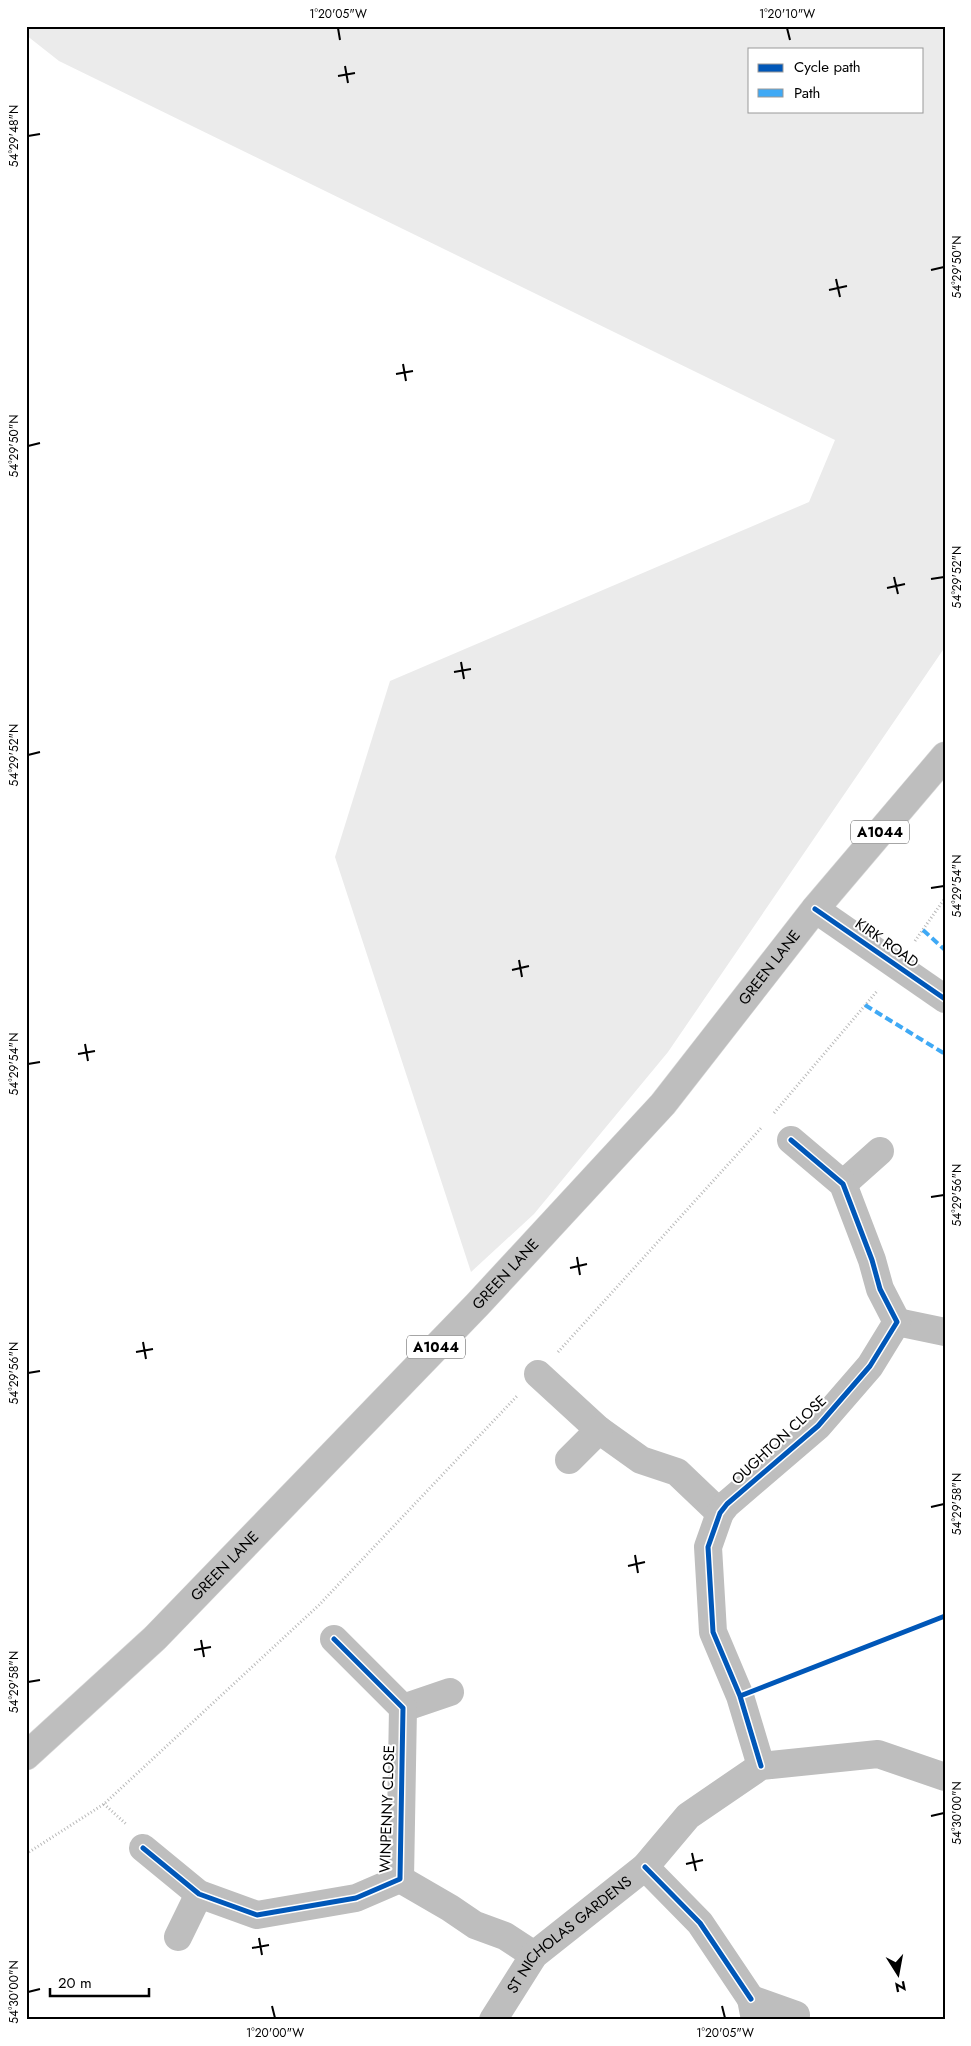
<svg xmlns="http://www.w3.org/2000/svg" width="971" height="2046" viewBox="0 0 971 2046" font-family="Jost,sans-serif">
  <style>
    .green { fill: #ebebeb; fill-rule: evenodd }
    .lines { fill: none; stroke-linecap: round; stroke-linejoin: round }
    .primary-casing { stroke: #dbdbdb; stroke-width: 29 }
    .path { stroke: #b9b9b9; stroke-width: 3; stroke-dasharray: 1 2.5; stroke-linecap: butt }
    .minor { stroke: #bebebe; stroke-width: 28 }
    .primary { stroke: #bebebe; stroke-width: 28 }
    .quiet { stroke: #3fa9f5; stroke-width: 4; stroke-dasharray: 8 4; stroke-linecap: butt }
    .cycleway-casing { stroke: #fff; stroke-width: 8 }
    .cycleway { stroke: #0057b8; stroke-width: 5 }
    .ticks { fill: none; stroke: #000; stroke-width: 2 }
    .labels { text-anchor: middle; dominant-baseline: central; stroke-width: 4; stroke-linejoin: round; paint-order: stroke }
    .shield { fill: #fff; stroke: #4c4c4c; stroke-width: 1 }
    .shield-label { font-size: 14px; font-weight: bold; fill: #000 }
    .street-label { font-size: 15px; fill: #000; stroke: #fff }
    .neatline { fill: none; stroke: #000; stroke-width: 2 }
    .ticks-label { font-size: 12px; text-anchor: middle; fill: #000 }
  </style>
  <rect width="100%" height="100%" fill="#fff"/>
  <!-- green -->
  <path class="green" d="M26,26h919v621l-277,405 -134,162 -63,58 -136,-415 55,-176 419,-179 26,-62 -776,-379 -33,-26zM750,49h172v62h-172z"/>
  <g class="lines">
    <!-- primary casing -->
    <g class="primary-casing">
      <g id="primary">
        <path id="s2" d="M26,1756l129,-118 322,-333 186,-201 152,-195 130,-153"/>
      </g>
    </g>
    <!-- path -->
    <path class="path" d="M915,941l30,-43
      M774,1113l104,-123
      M558,1352l204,-225
      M104,1804l22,20
      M26,1854l78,-50 215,-199 199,-210"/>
    <!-- minor -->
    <g class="minor">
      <path d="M815,909l130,90"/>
      <path d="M843,1184l37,-33"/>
      <path d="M897,1322l48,10"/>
      <path d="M538,1374l61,56 42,30 36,12 43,41"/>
      <path d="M569,1460l30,-30"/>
      <path d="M403,1708l47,-16"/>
      <path d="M761,1766l-21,-70 -27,-64 -5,-85 12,-34 7,-9 91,-78 52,-60 27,-44 -17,-33 -8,-29 -29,-76 -52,-44"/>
      <path d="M143,1848l56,46 58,21 99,-17 44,-19 3,-171 -69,-69"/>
      <path d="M645,1867l55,56 51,76"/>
      <path d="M400,1879l50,29 25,17 30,11 29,19"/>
      <path d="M178,1937l21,-43"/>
      <path id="s1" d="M493,2020l41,-65 111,-88 43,-51 73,-50 117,-12 67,23"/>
      <path d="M755,2020l-4,-21 45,16"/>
    </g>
    <!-- primary -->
    <use href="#primary" class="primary"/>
    <!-- quiet -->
    <path class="quiet" d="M923,930l22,20
      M865,1005l80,49"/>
    <!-- cycleway casing -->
    <g class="cycleway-casing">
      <path id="cycleway" d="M815,909l130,90
        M740,1696l205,-80
        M761,1766l-21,-70 -27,-64 -5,-85 12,-34 7,-9 91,-78 52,-60 27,-44 -17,-33 -8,-29 -29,-76 -52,-44
        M143,1848l56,46 58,21 99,-17 44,-19 3,-171 -69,-69
        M645,1867l55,56 51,76"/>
    </g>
    <!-- cycleway -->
    <use href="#cycleway" class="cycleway"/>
  </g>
  <!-- ticks -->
  <path class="ticks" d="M338,28l2,12M787,28l3,12M345,66l3,17M338,76l17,-3M28,136l12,-2M931,270l13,-3M836,279l4,18M829,290l18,-4M403,364l3,17M396,374l17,-3M28,446l12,-3M894,577l4,17M931,579l13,-2M887,588l18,-4M461,662l3,17M454,672l17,-3M28,755l12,-3M931,888l13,-2M519,960l3,17M512,970l17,-4M85,1044l3,17M78,1054l17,-3M28,1064l12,-2M931,1197l13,-2M577,1257l3,18M570,1268l17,-4M143,1342l3,17M136,1352l17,-3M28,1373l12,-2M931,1507l13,-3M635,1555l3,18M628,1566l17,-4M201,1640l3,17M194,1650l17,-3M28,1682l12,-2M931,1816l13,-3M692,1853l4,18M686,1864l17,-4M259,1938l3,17M252,1948l17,-3M28,1992l12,-3M272,2006l3,12M722,2006l3,12"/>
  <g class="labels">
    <!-- shield labels -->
    <g class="shield">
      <rect x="851" y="820.5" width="58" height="23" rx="4"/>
      <rect x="407" y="1335.5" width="58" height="23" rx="4"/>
    </g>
    <g class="shield-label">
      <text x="880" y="832">A1044</text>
      <text x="436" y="1347">A1044</text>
    </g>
    <!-- street labels -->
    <g class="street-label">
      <text transform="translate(887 943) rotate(35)">KIRK ROAD</text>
      <text stroke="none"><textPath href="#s2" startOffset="1085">GREEN LANE</textPath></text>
      <text stroke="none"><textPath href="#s2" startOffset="680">GREEN LANE</textPath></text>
      <text transform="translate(779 1440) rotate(-43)">OUGHTON CLOSE</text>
      <text stroke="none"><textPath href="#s2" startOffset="275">GREEN LANE</textPath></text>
      <text transform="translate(387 1809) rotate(-88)">WINPENNY CLOSE</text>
      <text stroke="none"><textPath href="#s1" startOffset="116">ST NICHOLAS GARDENS</textPath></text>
    </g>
  </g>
  <!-- border -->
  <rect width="971" height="2046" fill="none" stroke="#ffffff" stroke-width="55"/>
  <!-- legend -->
  <rect x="748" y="48" width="175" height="65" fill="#ffffff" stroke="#999999"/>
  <rect x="758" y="64" width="25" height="8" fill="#0057b8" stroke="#999999"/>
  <text x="794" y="72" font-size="15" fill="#000000">Cycle path</text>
  <rect x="758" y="89" width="25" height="8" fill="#3fa9f5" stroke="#999999"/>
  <text x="794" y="98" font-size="15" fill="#000000">Path</text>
  <!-- north arrow -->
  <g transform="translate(898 1974) rotate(169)" stroke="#ffffff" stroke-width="4" paint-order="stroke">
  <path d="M0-4L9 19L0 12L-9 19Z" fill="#000000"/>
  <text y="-8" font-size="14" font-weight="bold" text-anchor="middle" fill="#000000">N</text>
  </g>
  <!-- scale -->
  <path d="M50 1988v8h99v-8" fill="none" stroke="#000000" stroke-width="2.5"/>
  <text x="58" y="1988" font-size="15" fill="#000000" stroke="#ffffff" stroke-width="4" paint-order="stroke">20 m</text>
  <rect x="28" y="28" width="916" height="1990" class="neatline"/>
  <g class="ticks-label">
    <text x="338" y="18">1°20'05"W</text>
    <text x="787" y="18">1°20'10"W</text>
    <text transform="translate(14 136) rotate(-90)" y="4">54°29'48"N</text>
    <text transform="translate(957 267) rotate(-90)" y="4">54°29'50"N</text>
    <text transform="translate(14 446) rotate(-90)" y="4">54°29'50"N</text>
    <text transform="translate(957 577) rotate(-90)" y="4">54°29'52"N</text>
    <text transform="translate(14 755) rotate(-90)" y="4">54°29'52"N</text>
    <text transform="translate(957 886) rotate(-90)" y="4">54°29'54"N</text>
    <text transform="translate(14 1064) rotate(-90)" y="4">54°29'54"N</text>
    <text transform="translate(957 1195) rotate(-90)" y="4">54°29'56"N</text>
    <text transform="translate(14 1373) rotate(-90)" y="4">54°29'56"N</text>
    <text transform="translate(957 1504) rotate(-90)" y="4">54°29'58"N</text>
    <text transform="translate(14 1682) rotate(-90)" y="4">54°29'58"N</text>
    <text transform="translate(957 1813) rotate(-90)" y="4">54°30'00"N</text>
    <text transform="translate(14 1992) rotate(-90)" y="4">54°30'00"N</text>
    <text x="275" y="2037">1°20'00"W</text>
    <text x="725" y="2037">1°20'05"W</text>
  </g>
</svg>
